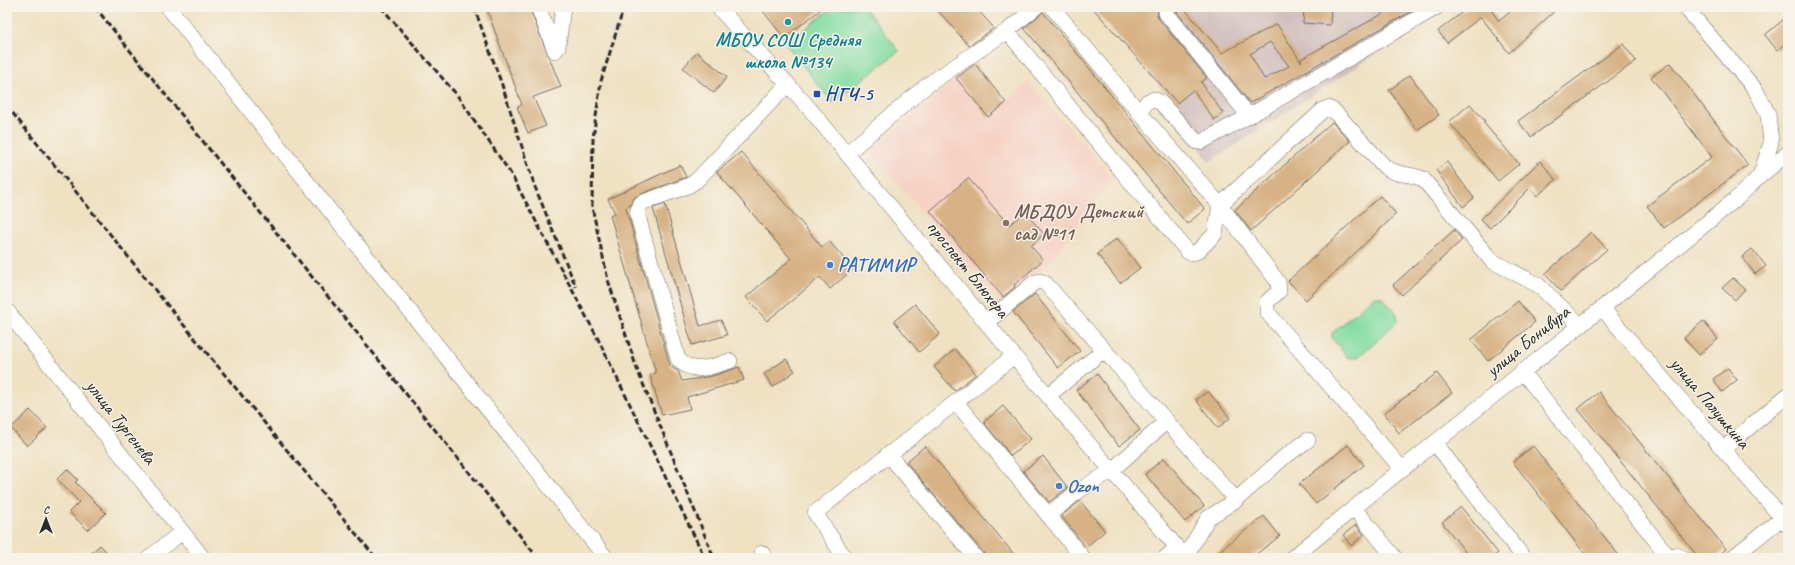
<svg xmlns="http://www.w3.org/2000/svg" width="1795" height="565" viewBox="0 0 1795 565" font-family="Caveat,sans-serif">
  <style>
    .built { fill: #f6d2c4 }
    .industrial { fill: #d1bfbe }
    .green { fill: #83dda3; stroke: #578467 }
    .building { fill: #d7b284; fill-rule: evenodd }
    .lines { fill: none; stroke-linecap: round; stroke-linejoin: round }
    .minor-casing { stroke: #706b60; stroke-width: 16 }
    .minor { stroke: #fff; stroke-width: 15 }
    .rail { stroke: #2b2b2b; stroke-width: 3; stroke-dasharray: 6 3; stroke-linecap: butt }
    .culture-dot { fill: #0f9aa8; stroke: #f7f3e8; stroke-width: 1.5 }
    .transit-dot { fill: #1a4fb4; stroke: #f7f3e8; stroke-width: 1.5 }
    .education-dot { fill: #8d6e63; stroke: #f7f3e8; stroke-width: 1.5 }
    .shop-dot { fill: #3f7fe0; stroke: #f7f3e8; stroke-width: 1.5 }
    .labels { text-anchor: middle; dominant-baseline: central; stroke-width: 3; stroke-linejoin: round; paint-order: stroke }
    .culture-label { font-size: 19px; font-weight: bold; fill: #0d838f; stroke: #f7f3e8 }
    .transit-label { font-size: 19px; font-weight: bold; fill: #164399; stroke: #f7f3e8; text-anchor: start }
    .education-label { font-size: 19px; font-weight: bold; fill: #785e54; stroke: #f7f3e8; text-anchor: start }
    .shop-label { font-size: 19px; font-weight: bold; fill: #366cbe; stroke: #f7f3e8; text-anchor: start }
    .street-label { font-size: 19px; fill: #2b2b2b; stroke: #f7f3e8 }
  </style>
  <rect width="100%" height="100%" fill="#f7f3e8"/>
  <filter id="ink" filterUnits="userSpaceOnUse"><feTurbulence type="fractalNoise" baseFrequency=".025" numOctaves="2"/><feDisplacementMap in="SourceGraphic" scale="8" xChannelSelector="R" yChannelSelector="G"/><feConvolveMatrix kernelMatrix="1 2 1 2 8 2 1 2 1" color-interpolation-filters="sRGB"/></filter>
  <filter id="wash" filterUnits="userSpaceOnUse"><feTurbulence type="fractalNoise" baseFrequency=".012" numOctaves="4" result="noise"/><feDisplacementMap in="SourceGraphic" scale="16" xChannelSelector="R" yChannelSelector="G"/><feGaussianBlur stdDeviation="0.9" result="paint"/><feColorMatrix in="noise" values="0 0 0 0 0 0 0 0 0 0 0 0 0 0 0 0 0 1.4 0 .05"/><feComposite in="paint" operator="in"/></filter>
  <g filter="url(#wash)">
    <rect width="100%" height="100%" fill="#efe1c2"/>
    <!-- built -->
    <path class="built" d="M974,63l32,39 23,-20 84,96 -67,89 -44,36 -132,-152z"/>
    <!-- industrial -->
    <path class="industrial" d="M1108,7h341l-240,155z"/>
    <!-- green -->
    <path class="green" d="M833,7h31l35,44 -67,52 -46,-59z
      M1375,296l7,1 15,17v8l-40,36h-9l-16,-20v-5z"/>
    <g id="blocks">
      <!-- building -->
      <path class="building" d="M486,7h43l32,80 -28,10 13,29 -18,7 -11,-26 5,-2z
        M760,7h64l-40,31z
        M935,7h40l19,21 -25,18z
        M1092,7h68l-3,7 2,5 48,59 -6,4 22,31 -9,7 -21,-30 -16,13z
        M1173,7h10l39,46 55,-29 24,38v-3l94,-52h24l-169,96zM1270,42l19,24 -25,13 -14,-25z
        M1304,7h27l-1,18 -27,-2z
        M1469,7h26l-4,3 8,11 17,-14h43l-50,46 -28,-36 -34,26 -9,-12z
        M1043,12l162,197 -18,15 -163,-196z
        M1783,20l5,6v16l-11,8 -12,-15z
        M1623,44l13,17 -105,76 -13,-16z
        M697,52l30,25 -13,16 -31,-25z
        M1670,63l78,102 -84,63 -17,-22 65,-49 -61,-80z
        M975,64l31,39 -18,14 -32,-39z
        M1410,75l29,40 -22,15 -28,-40z
        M1470,104l15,17 -2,1 36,42 -21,17 -49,-59z
        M1332,122l18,19 -99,90 -16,-21z
        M741,152l81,95 7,-6 24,28 -23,20 -10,-12 -53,44 -21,-24 45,-38 -74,-87z
        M1540,161l16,19 -19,16 -7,-8 -40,40 -9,-9z
        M1447,162l27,36 -11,9 -27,-37z
        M680,165l6,12 -48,18 -5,4 -3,7 -4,2 44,158 8,5 4,10 30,-5 27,-9 5,13 -57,17 3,12 -28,6 -12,-40 6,-2 -46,-158 5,-2 -7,-14z
        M968,178l41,47 16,-13 19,22 -13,12 12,14 -29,25 1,2 -12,10 -73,-86z
        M1380,196l16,18 -90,86 -18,-19z
        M665,204l35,122 21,-6 6,15 -35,10 -39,-137z
        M1454,230l8,10 -60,55 -9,-10z
        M1591,232l16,17 -46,42 -16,-17z
        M1117,238l23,30 -20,15 -23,-29z
        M1752,249l14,17 -11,8 -13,-17z
        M1733,278l12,11 -10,11 -13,-12z
        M1035,294l45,57 -22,17 -45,-56z
        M1518,301l17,21 -47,39 -17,-21z
        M915,304l25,30 -21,18 -25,-31z
        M1703,321l15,18 -19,16 -15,-17z
        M955,349l21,25 -21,17 -21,-24z
        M786,359l9,12 -22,16 -9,-13z
        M1728,368l9,12 -15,12 -9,-13z
        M1437,373l15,20 -53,40 -15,-20z
        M1097,374l43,56 -21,16 -43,-56z
        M1208,391l22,27 -12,10 -22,-28z
        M1599,392l127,157 -11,9h-16l-121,-149z
        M1003,406l28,33 -20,17 -27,-34z
        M30,410l17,18 -20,18 -16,-18z
        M1348,445l16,20 -48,39 -17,-20z
        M925,446l92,112h-32l-2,-6 -77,-90z
        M1533,446l88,112h-33l-75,-96z
        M1043,456l25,32 -19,14 -26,-31z
        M1164,458l40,48 -19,16 -40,-48z
        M67,469l11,11 -3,2 31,31 -18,17 -19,-18 10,-10 -22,-23z
        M1080,501l25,30 -19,16 -25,-31z
        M1461,507l37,46 -6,5h-22l-28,-36z
        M1264,516l16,20 -29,22h-41z
        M1356,525l8,10 -13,11 -8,-11z
        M100,545l13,13h-27z"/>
    </g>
  </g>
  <g filter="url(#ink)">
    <use href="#blocks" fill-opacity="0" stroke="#706b60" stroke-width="1"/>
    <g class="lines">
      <!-- minor casing -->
      <g class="minor-casing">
        <path id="minor" d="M168,7l438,551
          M538,7l17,44 3,-4 5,-40
          M718,7l91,101 205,248 172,202
          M1052,7l87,105 81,93 58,77 1,9 -12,11v10l135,157
          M1685,7l70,82 13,25 3,29 -11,33
          M1166,13l83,103 188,-109
          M1007,31l181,221 5,1 5,-2 17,-17 5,-29 103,-95 5,-2 6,3 51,56c12,9 25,6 38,12l69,82 46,24 42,40
          M1139,112l9,-11 6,-2 7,4 36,39 6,-1 46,-25
          M847,153l79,-67 81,-55 29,-24
          M1602,308l186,217
          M7,311l196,247
          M987,322l48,-40 5,-1 6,3 190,216
          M730,361c-18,5 -37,15 -52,-2l-41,-146 4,-10 47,-17 8,-5 92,-97
          M1522,371l146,185 8,-1 7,3
          M1049,395l55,-45
          M956,402l127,156
          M1435,443l89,115
          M1723,449l65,-54
          M888,454l88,104
          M1354,508l41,50
          M1048,515l32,-25 31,-19 56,-50
          M762,553l3,5
          M1185,557l23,-39 28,-18 47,-42 25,-18
          M149,558l33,-26
          M845,558l-30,-45 199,-157
          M1165,558l12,-10
          M1292,558l310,-250 134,-109 24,-23 28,-23
          M1732,558l50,-40"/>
      </g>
      <!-- minor -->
      <use href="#minor" class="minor"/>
      <!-- rail -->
      <path class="rail" d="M95,7l443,551
        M381,7l76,88 54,79 86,163 108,221
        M474,7l28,78 33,102 41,100
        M624,7l-23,74 -8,57 -1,69 16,73 29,89 77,189
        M7,106l152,189 217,263"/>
    </g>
  </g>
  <!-- markers -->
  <circle class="culture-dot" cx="788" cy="22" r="4"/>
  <rect class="transit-dot" x="813" y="90" width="8" height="8" rx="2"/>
  <circle class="education-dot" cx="1006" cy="223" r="4"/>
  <g class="shop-dot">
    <circle cx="830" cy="265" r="4"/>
    <circle cx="1059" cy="486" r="4"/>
  </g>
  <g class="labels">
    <!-- culture labels -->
    <g class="culture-label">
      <text x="788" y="40">МБОУ СОШ Средняя<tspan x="788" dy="22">школа №134</tspan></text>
    </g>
    <!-- transit labels -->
    <g class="transit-label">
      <text x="825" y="94">НГЧ-5</text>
    </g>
    <!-- education labels -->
    <g class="education-label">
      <text x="1014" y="212">МБДОУ Детский<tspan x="1014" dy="22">сад №11</tspan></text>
    </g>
    <!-- shop labels -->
    <g class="shop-label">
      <text x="838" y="265">РАТИМИР</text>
      <text x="1067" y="486">Ozon</text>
    </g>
    <!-- street labels -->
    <g class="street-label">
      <text transform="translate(968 269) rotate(51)">проспект Блюхера</text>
      <text transform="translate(1528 341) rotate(-39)">улица Бонивура</text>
      <text transform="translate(1710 403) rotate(50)">улица Полушкина</text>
      <text transform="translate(121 422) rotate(52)">улица Тургенева</text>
    </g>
  </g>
  <!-- margin -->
  <rect width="1795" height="565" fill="none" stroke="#f7f3e8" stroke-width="24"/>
  <!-- north arrow -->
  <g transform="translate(46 519)" stroke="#f7f3e8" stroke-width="3" paint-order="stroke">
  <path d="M0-3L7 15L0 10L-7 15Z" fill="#2b2b2b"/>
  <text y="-6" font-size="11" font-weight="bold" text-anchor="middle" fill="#2b2b2b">С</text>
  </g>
</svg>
